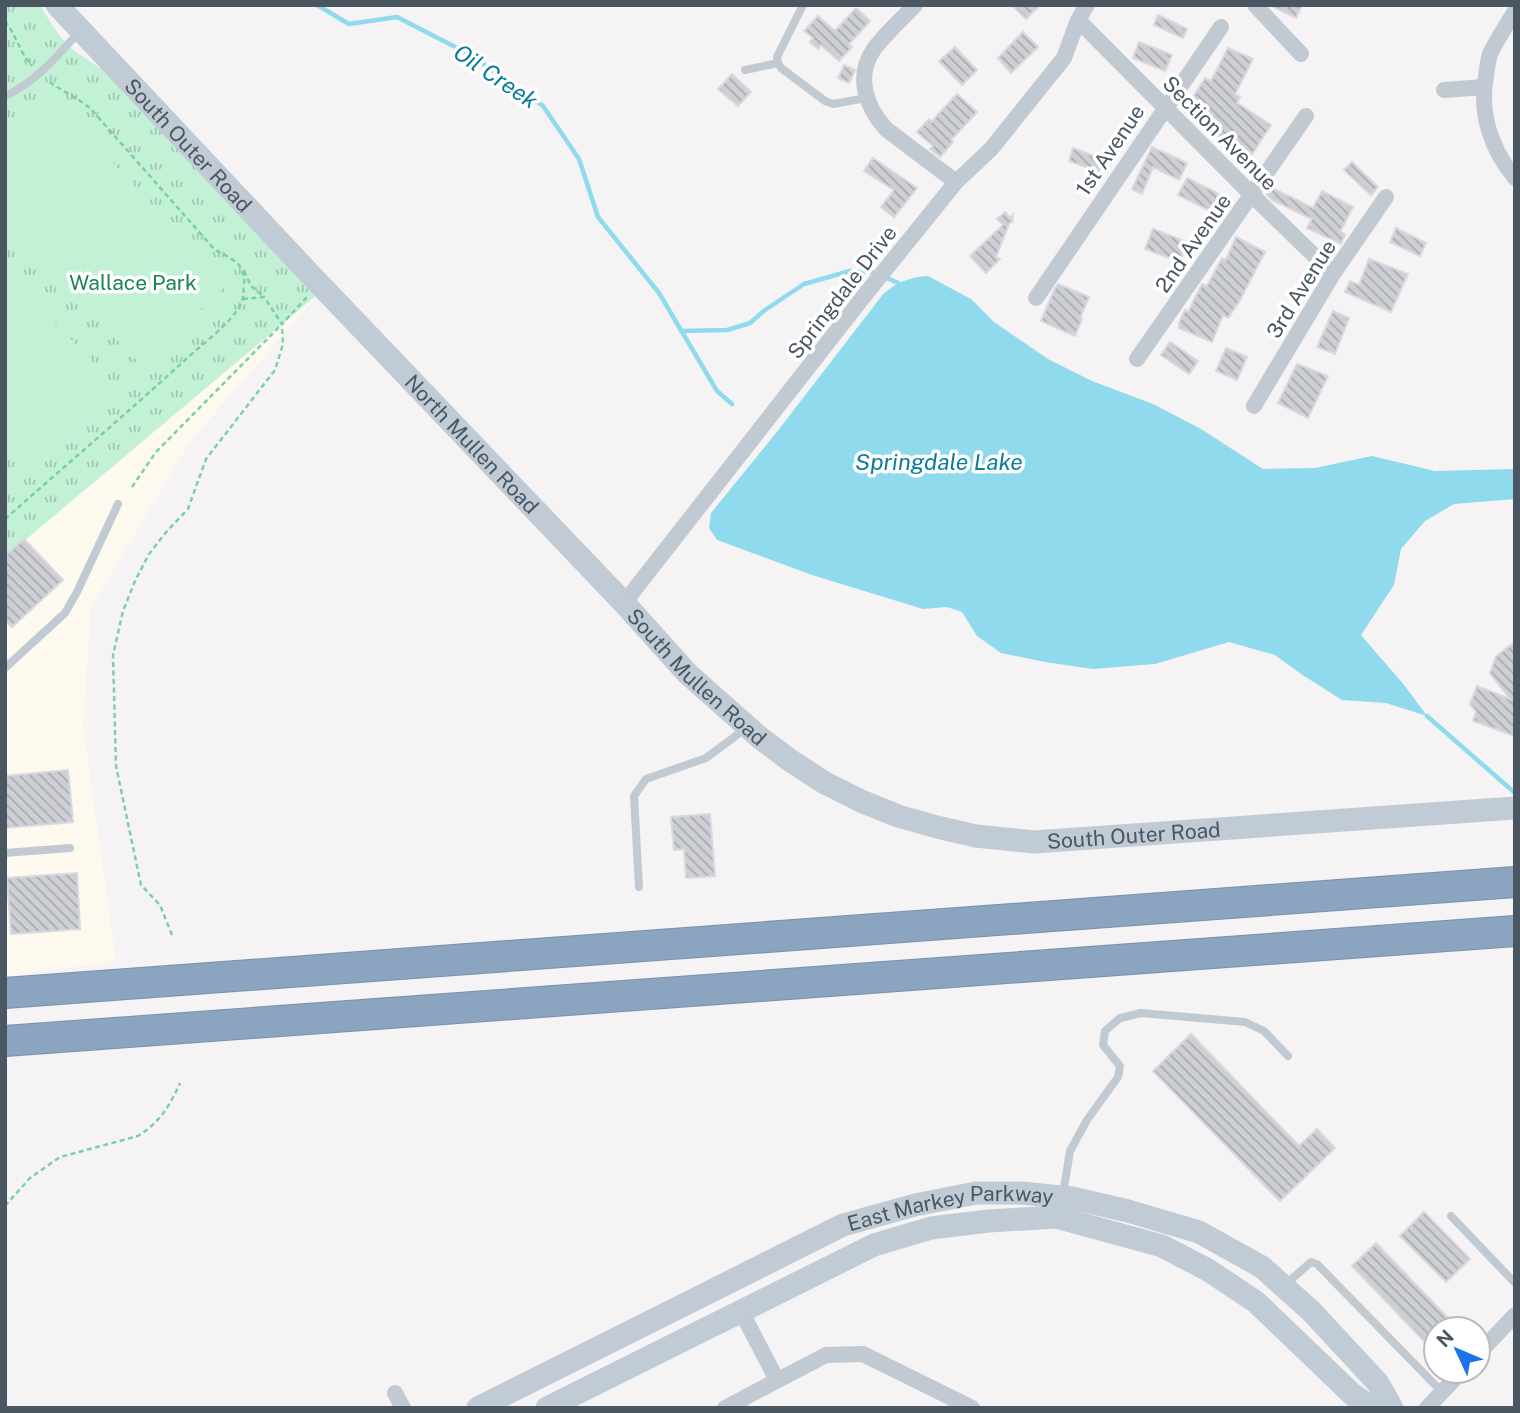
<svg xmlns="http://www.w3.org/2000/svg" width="1520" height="1413" viewBox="0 0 1520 1413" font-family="'Public Sans',sans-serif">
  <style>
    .commercial { fill: #fdf9ef }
    .grass { fill: url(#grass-tufts) }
    .garden { fill: #c3f1d5 }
    .water { fill: #90daee }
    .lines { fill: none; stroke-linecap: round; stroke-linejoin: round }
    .stream { stroke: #90daee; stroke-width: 4.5 }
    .building { fill: url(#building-back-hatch); stroke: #d7d9de; stroke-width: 2 }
    .highway-casing { stroke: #7690ad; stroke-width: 32 }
    .path { stroke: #7ad0a6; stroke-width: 2.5; stroke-dasharray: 5 3.5; stroke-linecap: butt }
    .lane { stroke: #c1cad2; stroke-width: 8 }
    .street { stroke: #c1cad2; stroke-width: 16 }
    .secondary { stroke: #c1cbd6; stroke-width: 23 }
    .highway { stroke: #8ba5c1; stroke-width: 30 }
    .labels { text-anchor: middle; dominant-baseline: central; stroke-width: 7; stroke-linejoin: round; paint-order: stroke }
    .street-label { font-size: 21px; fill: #4a5661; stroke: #fff }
    .park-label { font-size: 21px; fill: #17864f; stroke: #fff }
    .water-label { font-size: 23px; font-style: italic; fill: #0c7c9b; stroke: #fff }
  </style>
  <defs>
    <pattern id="grass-tufts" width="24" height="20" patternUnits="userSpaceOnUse" patternTransform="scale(1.75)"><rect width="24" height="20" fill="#c3f1d5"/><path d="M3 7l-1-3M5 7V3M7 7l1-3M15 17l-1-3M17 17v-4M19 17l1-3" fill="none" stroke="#a0c6b0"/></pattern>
    <pattern id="building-back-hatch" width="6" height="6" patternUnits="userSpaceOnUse" patternTransform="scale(1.75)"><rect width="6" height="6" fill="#cdcfd5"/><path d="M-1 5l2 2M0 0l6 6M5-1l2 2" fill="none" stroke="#a8abb0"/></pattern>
  </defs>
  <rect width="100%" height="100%" fill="#f5f3f3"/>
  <!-- commercial -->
  <path class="commercial" d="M319,293l-130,150 -98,165 -8,118 33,236 -111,14v-419z"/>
  <!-- grass -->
  <path class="grass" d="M5,5h35c10,17 22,38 39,49 9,6 18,12 28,19l212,220 -314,264z"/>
  <!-- garden -->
  <path class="garden" d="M54,100l173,185 -86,80 -136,-145v-75z
    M5,269l110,117 -91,86 -19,-20z"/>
  <!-- water -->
  <path class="water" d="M928,276l43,23 23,23 54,37 44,22 61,23 48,25 62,40 52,-1 57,-12 63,15 80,-2v30l-61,5 -29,17 -24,28 -7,36 -33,50 44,51 22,30 -41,-13 -44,-3 -41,-26 -26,-19 -46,-13 -74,22 -62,5 -48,-7 -44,-9 -24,-17 -15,-24 -15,-5 -24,2 -111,-34 -95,-35 -8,-12 2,-15 65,-80 108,-140c14,-11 26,-16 44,-17z"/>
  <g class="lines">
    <!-- stream -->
    <path class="stream" d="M317,5l32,19 48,-7 72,37 74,52 36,53 19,58 61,76 58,98 15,13
      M681,331l46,-1 23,-7 15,-13 39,-26 46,-13 23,1 25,11
      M1427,716l88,77"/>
  </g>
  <!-- building -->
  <path class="building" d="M1012,5h28l-14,14z
    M1270,5h32l-6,13z
    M856,8l14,13 -21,23 3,3 -13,14 -18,-16 -3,4 -8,-7 3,-4 -9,-7 14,-15 17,15z
    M1158,15l29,14 -4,9 -29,-13z
    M1023,32l15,15 -27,26 -13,-15z
    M1139,42l33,13 -7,16 -32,-13z
    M955,47l22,23 -15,15 -23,-24z
    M1228,48l25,11 -18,35 5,3 -3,6 34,22 -20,31 -34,-20 2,-3 -35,-22 21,-33 6,3z
    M844,65l11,5 -6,13 -11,-5z
    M732,74l19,18 -13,14 -20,-17z
    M957,94l20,18 -26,28 2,2 -13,15 -10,-8 3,-3 -16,-14 12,-13 2,3z
    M1152,147l35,16 -8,17 -26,-13 -11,27 -10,-5z
    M1073,148l31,12 -5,12 -30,-11z
    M873,158l44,30 -23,29 -13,-10 13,-17 -30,-19z
    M1352,162l26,25 -7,8 -27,-25z
    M1187,178l36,18 -9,17 -36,-18z
    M1270,187l43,21 9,-17 31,16 -13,25 5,2 -4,10 -34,-16 5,-9 -40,-19 -5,-5z
    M1005,212l5,6 3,-3 -1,4 1,2 -4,3 -13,33 4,2 -14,14 -16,-17 33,-31 -6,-6z
    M1396,228l30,15 -6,13 -30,-14z
    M1153,229l34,13 -7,20 -35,-13z
    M1236,237l29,15 -26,50 -11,16 -5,-3 -11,27 -33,-14v-5l6,-13 3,2 14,-28 5,2 15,-28 4,2z
    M1369,259l39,15 -17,38 -46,-20 5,-11 9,4z
    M1058,284l31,13 -9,21 2,1 -7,17 -34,-15 13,-31z
    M1333,311l16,7 -14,36 -18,-7z
    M1170,342l28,19 -9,13 -28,-19z
    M1226,348l21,9 -10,23 -21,-9z
    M1297,364l31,12 -20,42 -30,-15z
    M24,539l39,41 -51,47 -7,-7v-64z
    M1515,642v94l-42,-15 3,-9 -6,-8 7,-18 33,13 -20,-26 6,-17z
    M68,770l5,52 -68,6v-52z
    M710,814l5,62 -29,2 -2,-29 -10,1 -3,-33z
    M77,873l3,56 -69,5 -4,-56z
    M1191,1034l108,112 18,-17 18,19 -55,53 -127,-130z
    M1424,1212l46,47 -24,23 -46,-46z
    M1376,1243l72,75 -24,23 -72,-75z"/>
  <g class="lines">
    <!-- highway casing -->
    <g class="highway-casing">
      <path id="highway" d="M5,993l1510,-111
        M5,1041l1510,-110"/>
    </g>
    <!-- path -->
    <path class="path" d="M5,21c11,14 15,32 27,45
      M244,271l7,15 12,10
      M243,299l21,-2 18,27 26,-28
      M132,487l24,-35 126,-128
      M5,519c60,-53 121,-105 180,-159 15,-14 49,-39 56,-57 3,-5 2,-10 3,-16 2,-24 -11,-27 -30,-38l-123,-140c-14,-12 -30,-18 -44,-29
      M172,935l-12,-30 -19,-20 -25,-119 -3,-111 10,-44 12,-30 14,-27 18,-23 21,-22 18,-50 69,-89 8,-26 -1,-20
      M5,1206l25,-28 30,-21 78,-21c22,-14 31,-29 42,-53"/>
    <!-- lane -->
    <path class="lane" d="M778,63l3,5 44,33 8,3 33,-6
      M778,63l-1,-6 26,-52
      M745,70l33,-7
      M5,96c31,-14 52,-40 74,-64
      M5,668l60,-55 12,-21 41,-88
      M5,853l65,-5
      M639,887l-5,-91 12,-17 60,-21 39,-29
      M1063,1194l7,-43 17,-31 31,-43 2,-11 -17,-21 2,-14 15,-13 21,-5 104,9 19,9 24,25
      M1451,1216l64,67
      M1286,1284l25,-22 6,2 125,128"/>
    <!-- street -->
    <path class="street" d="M915,5c-14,15 -30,29 -41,44 -19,27 -8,58 12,80l70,53
      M1255,5l46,49
      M1515,11c-8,14 -18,28 -25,43 -2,7 -3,15 -4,22 -7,37 5,73 29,102
      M1078,20l174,175 81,79
      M1444,90l40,-3
      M1036,298l185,-271
      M1137,359l169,-243
      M1254,406l79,-132 53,-77
      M624,603l240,-307 92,-114 35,-33 73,-91 14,-38 9,-15
      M741,1311l36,69
      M1478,1354l37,-39
      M395,1393l8,15
      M725,1408l101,-53 37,-1 109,54
      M1427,1408l35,-37"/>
    <!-- secondary -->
    <g class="secondary">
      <path id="s1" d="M57,5l249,265 318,333 64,71 71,63 32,24 34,22 36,18 37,15 39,11 39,9 58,6 481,-34"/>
      <path id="s2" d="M478,1408l365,-183 72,-20 61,-12h45l51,5 56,13 71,21 63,35 49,44 67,72 14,25"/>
      <path d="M547,1408l327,-163 57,-17 58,-7 67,-4 106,29 46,24 48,32 96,92 20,14"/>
    </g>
    <!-- highway -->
    <use href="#highway" class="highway"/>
  </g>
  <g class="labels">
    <!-- street labels -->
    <g class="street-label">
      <text transform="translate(1220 133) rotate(45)">Section Avenue</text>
      <text stroke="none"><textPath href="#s1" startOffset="192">South Outer Road</textPath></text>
      <text transform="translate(1110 150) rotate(-56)">1st Avenue</text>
      <text transform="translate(1193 243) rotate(-55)">2nd Avenue</text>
      <text transform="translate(1301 289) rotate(-58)">3rd Avenue</text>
      <text transform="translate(842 292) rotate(-52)">Springdale Drive</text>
      <text stroke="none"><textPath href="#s1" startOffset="604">North Mullen Road</textPath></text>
      <text stroke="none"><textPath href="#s1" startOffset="928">South Mullen Road</textPath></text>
      <text stroke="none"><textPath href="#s1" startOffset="1414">South Outer Road</textPath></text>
      <text stroke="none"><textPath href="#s2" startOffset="518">East Markey Parkway</textPath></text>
    </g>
    <!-- park labels -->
    <g class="park-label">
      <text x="133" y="282">Wallace Park</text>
    </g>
    <!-- water labels -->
    <g class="water-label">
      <text transform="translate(496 76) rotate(34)">Oil Creek</text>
      <text x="939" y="461">Springdale Lake</text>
    </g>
  </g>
  <!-- border -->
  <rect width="1520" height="1413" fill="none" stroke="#4a5661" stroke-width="14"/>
  <!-- north arrow -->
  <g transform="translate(1457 1350) rotate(314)"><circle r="33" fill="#ffffff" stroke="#b7bbc0" stroke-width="2"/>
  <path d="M0-5L12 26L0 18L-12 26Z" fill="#1a73e8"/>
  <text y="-10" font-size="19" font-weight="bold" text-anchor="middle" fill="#4a5661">N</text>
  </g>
</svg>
